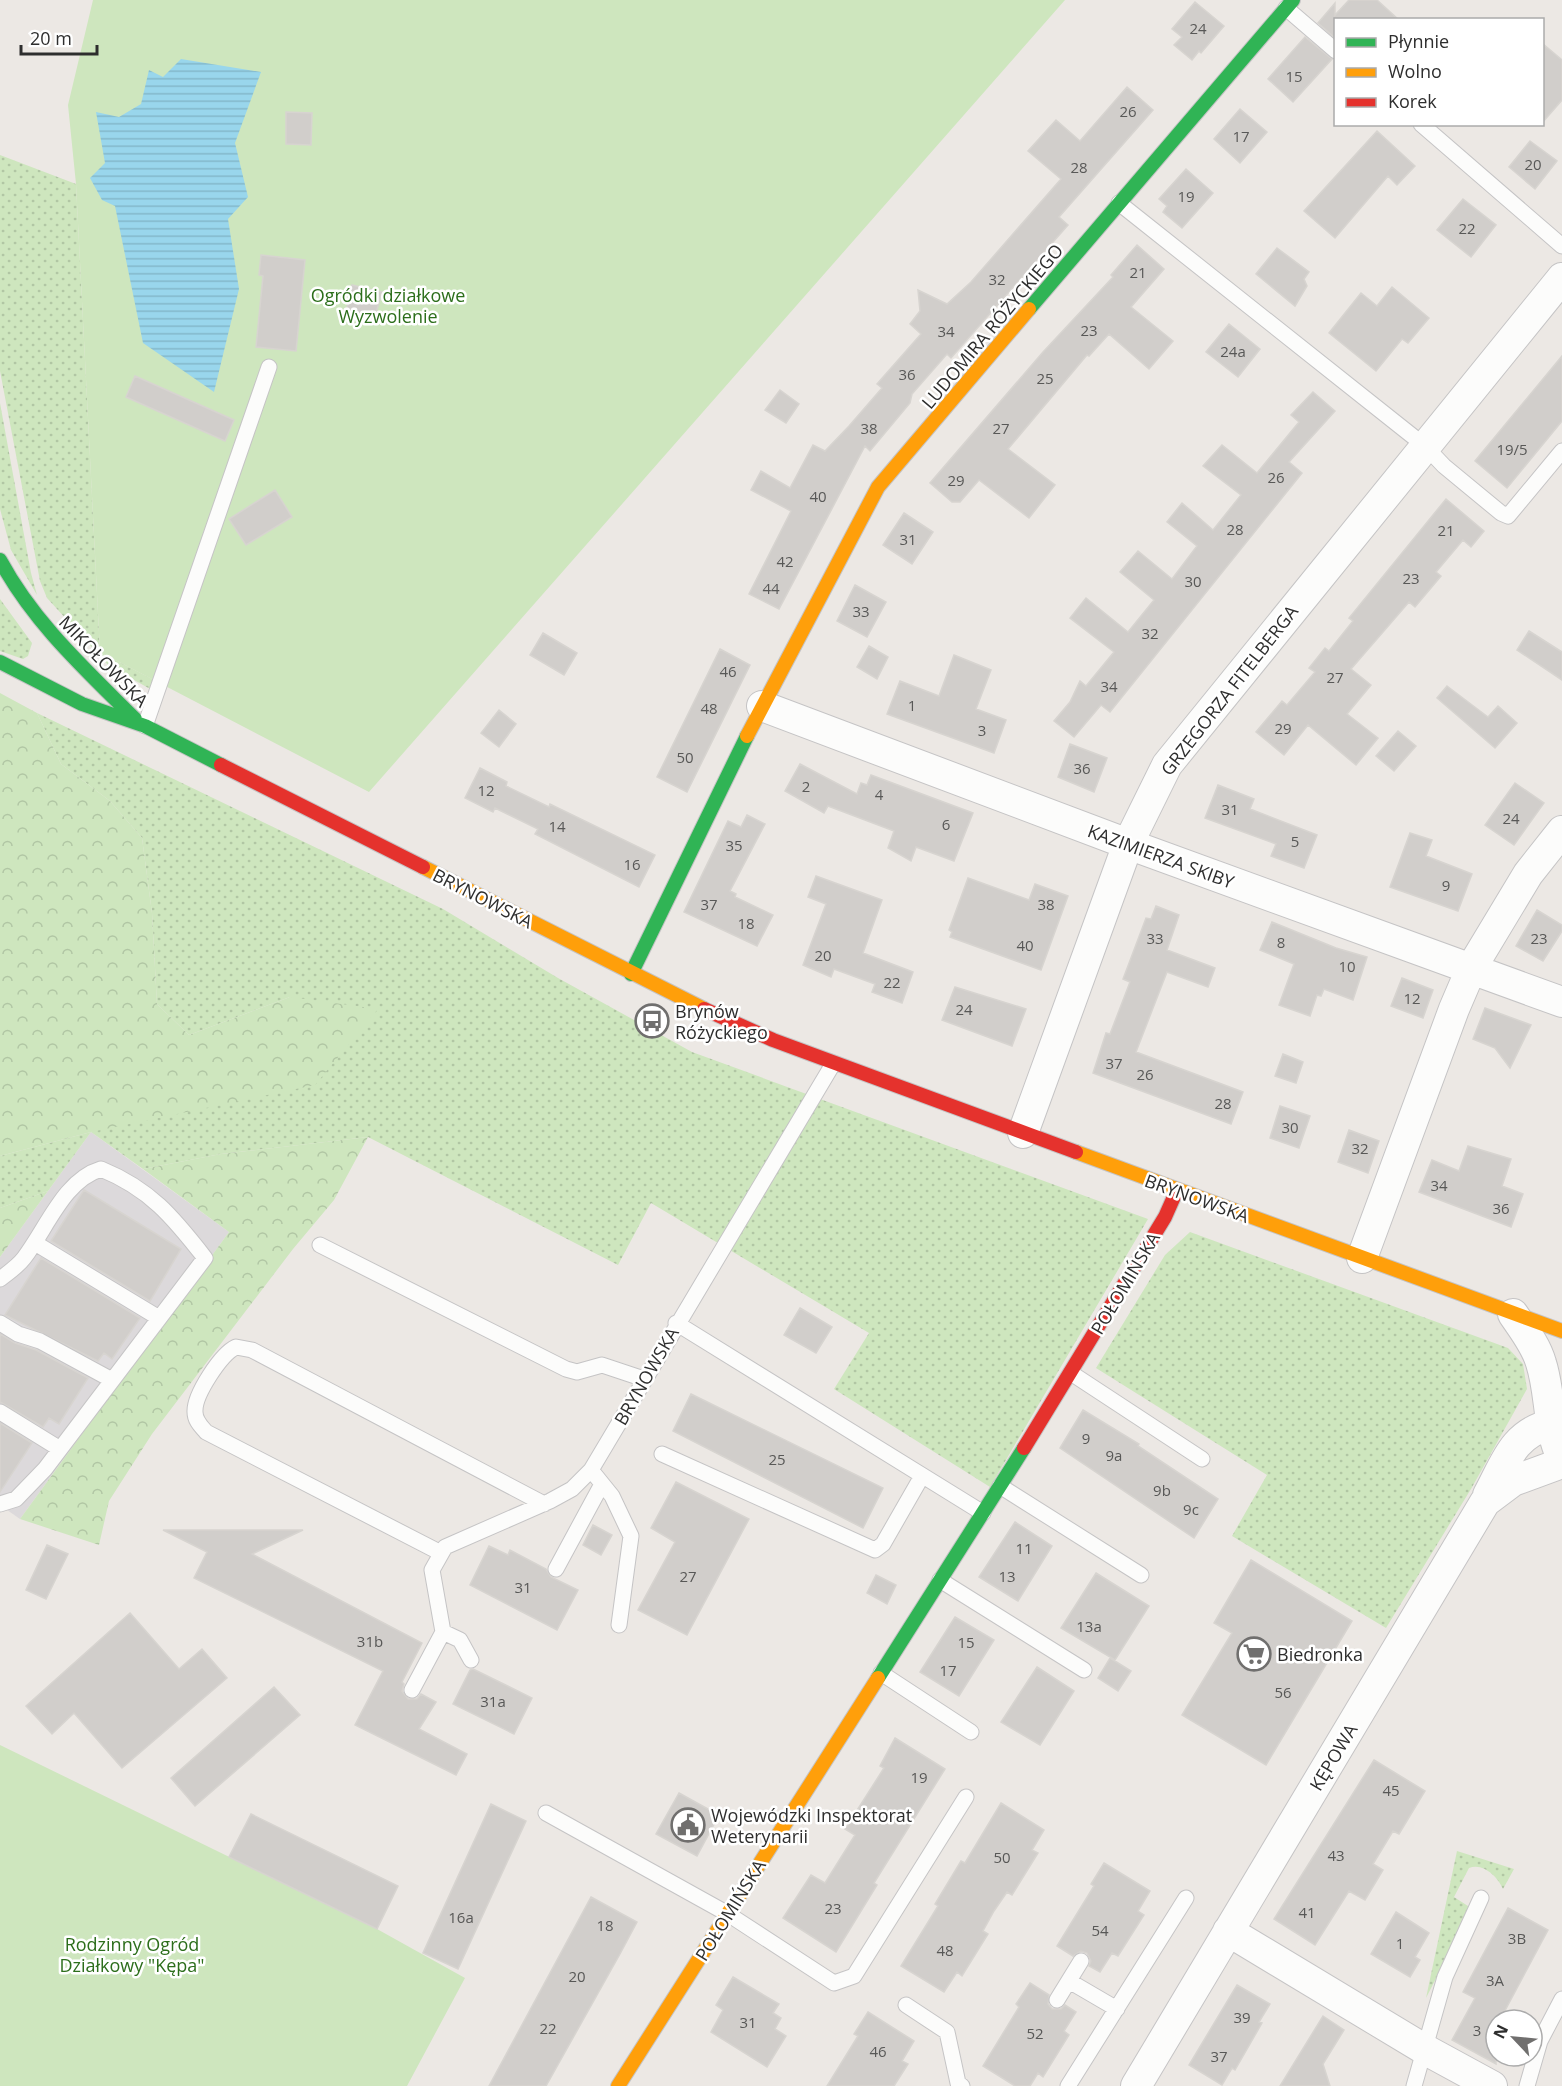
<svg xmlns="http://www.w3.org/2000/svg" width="1562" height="2086" viewBox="0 0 1562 2086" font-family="'Open Sans',sans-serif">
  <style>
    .industrial { fill: #dcd9db }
    .grass { fill: url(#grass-dots) }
    .forest { fill: url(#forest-crowns) }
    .garden { fill: #cee6be }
    .water { fill: url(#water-rules) }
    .building { fill: #d1cecb; stroke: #d7d4d0; stroke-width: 1.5 }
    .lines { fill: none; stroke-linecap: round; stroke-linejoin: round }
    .lane-casing { stroke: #c5c4c5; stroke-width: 17 }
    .street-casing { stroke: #c5c4c5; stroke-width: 32 }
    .fast-casing { stroke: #c5c4c5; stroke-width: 16 }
    .slow-casing { stroke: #c5c4c5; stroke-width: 16 }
    .jam-casing { stroke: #c5c4c5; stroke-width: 16 }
    .lane { stroke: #fcfcfb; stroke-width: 15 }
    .street { stroke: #fcfcfb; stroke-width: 30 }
    .fast { stroke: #30b455; stroke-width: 14 }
    .slow { stroke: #ff9f0a; stroke-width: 14 }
    .jam { stroke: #e5322d; stroke-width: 14 }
    .labels { text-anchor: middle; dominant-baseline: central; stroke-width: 5; stroke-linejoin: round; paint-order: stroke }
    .number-label { font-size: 15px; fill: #585857 }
    .park-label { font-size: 18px; fill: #2c6e1b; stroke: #fff }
    .street-label { font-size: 18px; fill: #2e2e2e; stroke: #fff }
    .poi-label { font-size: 18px; fill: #2e2e2e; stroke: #fff; text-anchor: start }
  </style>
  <defs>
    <pattern id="grass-dots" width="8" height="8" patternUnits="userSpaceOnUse" patternTransform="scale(1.5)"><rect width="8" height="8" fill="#cee6be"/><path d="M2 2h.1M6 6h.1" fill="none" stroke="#b1c6a4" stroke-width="1.8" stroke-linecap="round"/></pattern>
    <pattern id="forest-crowns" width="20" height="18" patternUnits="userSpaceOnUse" patternTransform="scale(1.5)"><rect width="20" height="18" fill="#cee6be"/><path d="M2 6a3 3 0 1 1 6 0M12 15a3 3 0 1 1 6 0" fill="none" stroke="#b1c6a4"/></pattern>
    <pattern id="water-rules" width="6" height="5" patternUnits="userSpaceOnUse" patternTransform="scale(1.5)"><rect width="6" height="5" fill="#99d6ec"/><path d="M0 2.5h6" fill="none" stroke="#84b8cb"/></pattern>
  </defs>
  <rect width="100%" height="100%" fill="#ece8e4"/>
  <!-- industrial -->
  <path class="industrial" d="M91,1132l138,100 -209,287 -20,-14v-248z"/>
  <!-- grass -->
  <path class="grass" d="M0,155l76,29 24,468 56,29 -4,9 -43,-24 -62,-68 -7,-17 -40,-210z
    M0,403l31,170 6,22 -26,-45 -11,-41z
    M0,599l32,44 -4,13 -5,3 -23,-8z
    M37,713l406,196 115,69 134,74 456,167 -158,268 -156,-98 35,-56 -218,-130 -33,62 -250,-128 -147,17 -78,15 -52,-37 -43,59 -48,17v-52l91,-24 199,-135 -101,38 -32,-31 -5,-91 -10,-75 -32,-37 -49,-37z
    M1190,1232l318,116 15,16 4,25 -56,100 -85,139 -154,-92 35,-61 -171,-107 69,-113z
    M1457,1851l57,18 -11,20c-5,-12 -20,-27 -34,-21l-15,29 14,9 2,6 -44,86z"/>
  <!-- forest -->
  <path class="forest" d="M0,693l37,20 24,51 49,37 32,37 10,75 5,91 32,31 101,-38 88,12 -63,76 -224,47 -91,24z
    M368,1137l-34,63 -41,49 -141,185 -43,67 -10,44 -79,-26 209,-287 -86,-63 78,-15z
    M48,1191l-48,66v-49z"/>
  <!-- garden -->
  <path class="garden" d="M93,0h972l-696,792 -269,-140 -24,-468 -8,-79z
    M0,1745l377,184 88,49 -58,108h-407z"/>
  <!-- water -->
  <path class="water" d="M181,59l80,13 -26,71 13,54 -20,22 11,70 -25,103 -71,-49 -28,-137 -13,-6 -12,-22 15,-15 -9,-51 23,5 22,-13 8,-34 14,7z"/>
  <!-- building -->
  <path class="building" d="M1349,0h28l22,20h-64v18l-17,-15 17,-20v12z
    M1195,2l29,24 -23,27 -2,-2 -7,9 -18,-15 8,-8 -10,-8z
    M1305,37l27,22 -39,43 -25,-23z
    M1542,43l20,17v40l-20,23z
    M1127,87l26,23 -94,107 9,8 -117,133 -4,-4 -35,40 -2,9 -40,48 -5,-5 -86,163 -30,-15 42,-83 -40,-21 10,-19 29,17 23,-43 12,6 24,-25 33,-38 -5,-4 44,-50 -11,-10 10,-13 -2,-21 29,14 24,-22 90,-103 -33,-28 28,-31 24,21z
    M1240,109l27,23 -27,31 -26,-24z
    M286,112l26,1 -1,32 -25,-1z
    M1377,131l38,35 -18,19 -9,-9 -53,62 -31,-27z
    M1530,141l27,20 -22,28 -26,-22z
    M1186,169l27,24 -31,35 -19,-16 4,-6 -8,-7z
    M1463,199l33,26 -25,32 -34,-27z
    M1137,245l27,24 -33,38 42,34 -24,28 -40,-35 -20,22 -2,-1 -79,94 47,36 -26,33 -50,-38 -19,22h-8l-22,-19 113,-131 70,-75 -2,-2z
    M1277,248l32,24 -5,7 3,7 -12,20 -39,-32z
    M261,255l44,5 -9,91 -40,-4 7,-71 -4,-1z
    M352,285l30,7 -8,28 -28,-8z
    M1392,287l37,31 -21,25 -6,-4 -26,32 -47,-38 32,-40 16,13z
    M1229,324l31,25 -22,28 -32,-25z
    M1562,356v65l-55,67 -32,-27z
    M135,376l99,44 -9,21 -99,-44z
    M780,390l19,14 -13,19 -21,-13z
    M1313,392l22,19 -46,51 13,11 -192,239 -9,-7 -27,32 -20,-16 16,-19 10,-21 6,5 28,-34 -44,-34 16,-20 42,34 26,-32 -34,-28 18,-21 34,28 25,-33 -30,-24 15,-19 31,27 28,-35 -38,-29 19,-21 35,28 42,-51 -8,-7z
    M275,490l17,27 -46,28 -17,-26z
    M1446,499l38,32 -13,16 -8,-7 -27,32 5,4 -26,31 -6,-5 -58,67 20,16 -24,29 31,24 -22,27 -48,-40 -24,30 -28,-23 26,-31 5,4 28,-33 -6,-4 16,-20 4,3 24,-30 -4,-3z
    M904,513l29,19 -21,32 -29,-19z
    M855,585l31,17 -19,35 -30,-16z
    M1529,631l33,21v28l-45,-30z
    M543,633l34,20 -13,22 -34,-20z
    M869,646l19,11 -11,22 -20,-12z
    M720,649l30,16 -63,127 -30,-15z
    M954,655l37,15 -15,39 30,11 -12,33 -107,-39 13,-33 39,15z
    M1447,686l41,31 10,-11 19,17 -22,25 -58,-50z
    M499,710l17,14 -17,23 -18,-14z
    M1398,731l18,15 -22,25 -18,-15z
    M1070,744l37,14 -13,34 -36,-15z
    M800,764l57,30 4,-11 6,2 4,-10 102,38 -19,48 -38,-14 -5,14 -23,-13 6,-17 -66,-25 -4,7 -39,-22z
    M480,768l27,14 -1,4 43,21 1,-3 105,51 -16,32 -104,-53 3,-5 -43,-21 -2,4 -28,-14z
    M1515,783l29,20 -30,42 -29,-20z
    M1218,785l36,14 -4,10 67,26 -13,33 -33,-12 5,-12 -71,-26z
    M747,815l18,9 -35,67 6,3 -1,3 38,18 -16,31 -73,-34 44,-91 13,6z
    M1410,833l22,7 -6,16 46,18 -14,37 -68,-24z
    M816,876l66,24 -19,53 50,19 -11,31 -30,-11 3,-8 -41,-15 -3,8 -28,-12 23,-61 -18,-7z
    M968,878l61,22 6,-16 33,12 -27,74 -91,-33 2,-5 -3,-2z
    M1156,906l23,9 -12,35 48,18 -7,19 -41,-15 -31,80 107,40 -12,32 -138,-51 13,-40 4,1 20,-52 -7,-3 23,-61 5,1z
    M1537,910l25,15v6l-19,30 -27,-15z
    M1272,922l64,26 31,9 -14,43 -29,-11 -3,7 -4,-1 -7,21 -31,-11 15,-41 -34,-14z
    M1402,978l31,12 -10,28 -32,-12z
    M955,987l71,22 -14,37 -70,-26z
    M1485,1008l46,17 -21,43 -15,-20 -22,-9z
    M1283,1054l20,8 -7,21 -21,-7z
    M1280,1106l30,10 -11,32 -29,-10z
    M1349,1130l30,11 -11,32 -30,-11z
    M1468,1146l43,13 -9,27 21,8 -12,33 -92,-35 13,-32 27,11z
    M84,1190l97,59 -31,52 -99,-60z
    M41,1258l99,60 -28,41 -8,-6 -6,8 -93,-46z
    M800,1308l32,19 -16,26 -32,-18z
    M0,1334l15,9 21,7 52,28 -29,46 -10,-6 -6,9 -43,-25z
    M691,1394l192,94 -20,40 -190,-97z
    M1083,1410l56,34 -1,2 80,53 -24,39 -134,-90z
    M0,1423l32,20 -32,49z
    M676,1482l73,37 -62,116 -49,-25 37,-68 -24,-14z
    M1015,1522l37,24 -34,55 -39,-24z
    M593,1525l19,10 -11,20 -18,-10z
    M163,1530h140l-51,24 170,89 -20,39 2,2 -2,7 6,8h9l4,-5 15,8 -17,27 48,25 -11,21 -101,-50 28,-54 -189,-93 13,-26z
    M47,1545l21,9 -22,45 -20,-9z
    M489,1546l19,9 2,-5 36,19 5,8 27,13 -21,40 -87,-45z
    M1251,1560l101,61 -86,144 -84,-50 50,-82 -18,-10z
    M1096,1573l53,33 -34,54 -54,-32z
    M876,1575l20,10 -9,19 -20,-11z
    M130,1613l49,56 23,-20 25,29 -105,90 -48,-55 -22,21 -26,-28z
    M955,1617l39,23 -35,56 -39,-24z
    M1110,1658l21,13 -13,20 -20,-13z
    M1037,1667l37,24 -34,54 -39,-23z
    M473,1669l59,29 -18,36 -61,-30 17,-34z
    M274,1687l26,28 -105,91 -24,-28z
    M895,1738l50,31 -71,114 3,2 -41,67 -53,-34 28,-43 14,8 30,-48 -10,-6 39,-61 -4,-2z
    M1374,1760l51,31 -26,43 -6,-3 -20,33 10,6 -18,30 -16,-9 -34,54 -41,-26z
    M679,1793l40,22 -22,41 -41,-22z
    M1001,1803l43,27 -12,20 6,3 -26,42 -5,-3 -13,19 -11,20 5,3 -26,42 -5,-4 -13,20 -43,-26 37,-60 -3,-2 26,-43 4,2z
    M491,1804l35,17 -68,148 -35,-16z
    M251,1814l147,72 -21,43 -148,-72z
    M1104,1863l46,28 -12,20 6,4 -26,41 -6,-3 -12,19 -11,-6 2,-5 -4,-8 -6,-2 -8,5 -16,-10 37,-60 -3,-2z
    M591,1897l46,25 -17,32 -74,132h-57z
    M1508,1908l40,22 -48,90h-4v44l-44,-24 23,-42 -12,-6z
    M1396,1912l33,21 -14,24 5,3 -10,17 -39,-23z
    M733,1977l46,27 -6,9 8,5 -6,11 11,7 -19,31 -56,-35 12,-22 -7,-5z
    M1030,1983l19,12 -1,9 4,5h9l4,-4 11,7 -12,19 5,4 -26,42 -5,-4 -8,13h-15l-32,-20 36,-59 -3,-3z
    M1237,1985l33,19 -11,18 3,1 -27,47 -3,-2 -10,17 -33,-20z
    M868,2012l46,29 -12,20 6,3 -14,22h-67l31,-50 -4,-2z
    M1323,2016l21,14 -21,34 7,22h-50z"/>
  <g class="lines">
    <!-- lane casing -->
    <g class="lane-casing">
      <path id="lane" d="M1286,8l50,43
        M1421,124l141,122
        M1119,203l306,243 19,20 57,47 7,3 54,-65
        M145,726l124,-359
        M35,1243l124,75
        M320,1245l246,124 11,3 25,-7 42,14
        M0,1279c8,-6 18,-13 24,-21 23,-30 40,-78 77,-89 49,20 72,48 104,89l-160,211 -29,30 -16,5
        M0,1323l18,11 22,7 72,39
        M676,1323l307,190
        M1071,1373l131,86
        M0,1412l60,37
        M662,1454l213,96 8,-6 39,-68
        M591,1470l21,26 19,40 -12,89
        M1000,1486l141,89
        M441,1553l-235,-121c-5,-6 -11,-11 -11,-20 -1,-17 26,-58 41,-65l16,3 292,154
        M556,1569l46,-85
        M940,1580l144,90
        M443,1632l-11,-62 13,-23 105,-46 22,-12 19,-19 242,-406
        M443,1632l17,8 11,20
        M881,1673l90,59
        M412,1690l31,-58
        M546,1813l182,101 106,69 20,-7 112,-179
        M1069,1981l48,28
        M1057,2000l24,-39
        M906,2005l41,27 11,51 4,3
        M1068,2086l118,-188
        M1414,2086l31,-109 36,-79
        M1527,2086l13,-45 22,-42"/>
    </g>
    <!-- street casing -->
    <g class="street-casing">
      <path id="street" d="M762,706l366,138 434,158
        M1023,1133l105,-289 39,-79 395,-487
        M1362,1258l92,-249 18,-42 56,-93 34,-43
        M1513,1314c10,15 23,31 28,49 10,31 6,64 21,95
        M1488,1495c17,-31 25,-62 62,-70
        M1228,1931l196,118 68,37
        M1136,2086l349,-584 28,-21 49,-18"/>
    </g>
    <!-- fast casing -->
    <g class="fast-casing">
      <path id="fast" d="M1029,309l264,-309
        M0,560c34,63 85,109 135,159
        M0,662l82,42 63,22 76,39
        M631,974l116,-238
        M878,1678l146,-230"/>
    </g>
    <!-- slow casing -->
    <g class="slow-casing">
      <path id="slow" d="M747,736l131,-249 151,-178
        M423,867l281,142
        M1076,1152l486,179
        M618,2086l260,-408"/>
    </g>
    <!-- jam casing -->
    <g class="jam-casing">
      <path id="jam" d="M221,765l202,102
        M704,1009l69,31 303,112
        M1024,1448l141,-231 12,-27"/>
    </g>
    <!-- lane -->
    <use href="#lane" class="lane"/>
    <!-- street -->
    <use href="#street" class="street"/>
    <!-- fast -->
    <use href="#fast" class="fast"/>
    <!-- slow -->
    <use href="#slow" class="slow"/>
    <!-- jam -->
    <use href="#jam" class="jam"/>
  </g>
  <!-- icons -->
  <defs>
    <g id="bus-ring" transform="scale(1.725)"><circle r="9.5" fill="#fff" stroke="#706f6e" stroke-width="1.5"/><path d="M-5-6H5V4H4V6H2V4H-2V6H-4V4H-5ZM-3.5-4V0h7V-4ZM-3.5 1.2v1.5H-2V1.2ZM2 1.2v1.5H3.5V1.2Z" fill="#706f6e"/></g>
    <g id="supermarket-ring" transform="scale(1.725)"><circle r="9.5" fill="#fff" stroke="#706f6e" stroke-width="1.5"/><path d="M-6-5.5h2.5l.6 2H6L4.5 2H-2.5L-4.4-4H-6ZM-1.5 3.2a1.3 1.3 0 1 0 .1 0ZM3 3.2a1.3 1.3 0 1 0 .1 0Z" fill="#706f6e"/></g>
    <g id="civic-ring" transform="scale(1.725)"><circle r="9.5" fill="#fff" stroke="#706f6e" stroke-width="1.5"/><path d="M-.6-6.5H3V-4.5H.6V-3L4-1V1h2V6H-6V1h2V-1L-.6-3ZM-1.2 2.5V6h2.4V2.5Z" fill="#706f6e"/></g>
  </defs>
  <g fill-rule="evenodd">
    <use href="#bus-ring" x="652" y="1021"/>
    <use href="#supermarket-ring" x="1254" y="1654"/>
    <use href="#civic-ring" x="688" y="1825"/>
  </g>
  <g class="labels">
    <!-- number labels -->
    <g class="number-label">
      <text x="1198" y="28">24</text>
      <text x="1294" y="76">15</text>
      <text x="1128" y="111">26</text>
      <text x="1241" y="136">17</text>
      <text x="1533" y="164">20</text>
      <text x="1079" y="167">28</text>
      <text x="1186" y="196">19</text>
      <text x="1467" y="228">22</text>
      <text x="1138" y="272">21</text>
      <text x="997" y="279">32</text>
      <text x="1089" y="330">23</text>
      <text x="946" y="331">34</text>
      <text x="1233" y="351">24a</text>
      <text x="907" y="374">36</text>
      <text x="1045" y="378">25</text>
      <text x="869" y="428">38</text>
      <text x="1001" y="428">27</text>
      <text x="1512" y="449">19/5</text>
      <text x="1276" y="477">26</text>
      <text x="956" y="480">29</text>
      <text x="818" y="496">40</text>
      <text x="1235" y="529">28</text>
      <text x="1446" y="530">21</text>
      <text x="908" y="539">31</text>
      <text x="785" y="561">42</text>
      <text x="1411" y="578">23</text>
      <text x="1193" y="581">30</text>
      <text x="771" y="588">44</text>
      <text x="861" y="611">33</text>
      <text x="1150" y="633">32</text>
      <text x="728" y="671">46</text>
      <text x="1335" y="677">27</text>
      <text x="1109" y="686">34</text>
      <text x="912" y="705">1</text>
      <text x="709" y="708">48</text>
      <text x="1283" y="728">29</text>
      <text x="982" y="730">3</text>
      <text x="685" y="757">50</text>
      <text x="1082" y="768">36</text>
      <text x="806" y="786">2</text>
      <text x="486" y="790">12</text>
      <text x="879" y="794">4</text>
      <text x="1230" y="809">31</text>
      <text x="1511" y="818">24</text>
      <text x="946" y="824">6</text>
      <text x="557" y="826">14</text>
      <text x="1295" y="841">5</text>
      <text x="734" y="845">35</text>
      <text x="632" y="864">16</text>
      <text x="1446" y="885">9</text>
      <text x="709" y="904">37</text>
      <text x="1046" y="904">38</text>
      <text x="746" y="923">18</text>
      <text x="1155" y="938">33</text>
      <text x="1539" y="938">23</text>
      <text x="1281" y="942">8</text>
      <text x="1025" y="945">40</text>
      <text x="823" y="955">20</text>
      <text x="1347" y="966">10</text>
      <text x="892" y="982">22</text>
      <text x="1412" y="998">12</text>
      <text x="964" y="1009">24</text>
      <text x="1114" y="1063">37</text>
      <text x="1145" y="1074">26</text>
      <text x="1223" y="1103">28</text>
      <text x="1290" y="1127">30</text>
      <text x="1360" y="1148">32</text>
      <text x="1439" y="1185">34</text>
      <text x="1501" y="1208">36</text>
      <text x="1086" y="1438">9</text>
      <text x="1114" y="1455">9a</text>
      <text x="777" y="1459">25</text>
      <text x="1162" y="1490">9b</text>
      <text x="1191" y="1509">9c</text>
      <text x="1024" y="1548">11</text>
      <text x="688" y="1576">27</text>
      <text x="1007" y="1576">13</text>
      <text x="523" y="1587">31</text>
      <text x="1089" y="1626">13a</text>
      <text x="370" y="1641">31b</text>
      <text x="966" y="1642">15</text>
      <text x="948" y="1670">17</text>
      <text x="1283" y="1692">56</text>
      <text x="493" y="1701">31a</text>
      <text x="919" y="1777">19</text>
      <text x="1391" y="1790">45</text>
      <text x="1336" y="1855">43</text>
      <text x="1002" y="1857">50</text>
      <text x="833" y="1908">23</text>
      <text x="1307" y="1912">41</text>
      <text x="461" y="1917">16a</text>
      <text x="605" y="1925">18</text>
      <text x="1100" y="1930">54</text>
      <text x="1517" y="1938">3B</text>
      <text x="1400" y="1943">1</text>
      <text x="945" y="1950">48</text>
      <text x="577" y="1976">20</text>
      <text x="1495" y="1980">3A</text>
      <text x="1242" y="2017">39</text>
      <text x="748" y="2022">31</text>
      <text x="548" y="2028">22</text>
      <text x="1477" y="2030">3</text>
      <text x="1035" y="2033">52</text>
      <text x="878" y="2051">46</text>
      <text x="1219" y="2056">37</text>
    </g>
    <!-- park labels -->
    <g class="park-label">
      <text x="388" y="295">Ogródki działkowe<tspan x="388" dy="21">Wyzwolenie</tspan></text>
      <text x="132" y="1944">Rodzinny Ogród<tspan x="132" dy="21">Działkowy "Kępa"</tspan></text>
    </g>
    <!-- street labels -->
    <g class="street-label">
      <text transform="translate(992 326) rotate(-50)">LUDOMIRA RÓŻYCKIEGO</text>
      <text transform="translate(104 661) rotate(46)">MIKOŁOWSKA</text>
      <text transform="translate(1229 690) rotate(-52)">GRZEGORZA FITELBERGA</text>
      <text transform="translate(1161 856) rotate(20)">KAZIMIERZA SKIBY</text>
      <text transform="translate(483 898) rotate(27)">BRYNOWSKA</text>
      <text transform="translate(1197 1198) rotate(20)">BRYNOWSKA</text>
      <text transform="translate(1125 1283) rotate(-59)">POŁOMIŃSKA</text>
      <text transform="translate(646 1376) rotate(-60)">BRYNOWSKA</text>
      <text transform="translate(1333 1757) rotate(-59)">KĘPOWA</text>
      <text transform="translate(730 1910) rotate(-58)">POŁOMIŃSKA</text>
    </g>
    <!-- poi labels -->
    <g class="poi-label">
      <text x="675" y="1011">Brynów<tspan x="675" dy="21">Różyckiego</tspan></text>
      <text x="1277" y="1654">Biedronka</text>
      <text x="711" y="1815">Wojewódzki Inspektorat<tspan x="711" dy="21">Weterynarii</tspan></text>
    </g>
  </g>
  <!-- legend -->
  <rect x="1334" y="18" width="210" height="108" fill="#ffffff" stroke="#ababab" stroke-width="1.5"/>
  <rect x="1346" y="38" width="30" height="9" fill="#30b455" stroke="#ababab" stroke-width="1.5"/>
  <text x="1388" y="48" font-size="18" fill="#2e2e2e">Płynnie</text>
  <rect x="1346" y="68" width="30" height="9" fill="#ff9f0a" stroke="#ababab" stroke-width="1.5"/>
  <text x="1388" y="78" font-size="18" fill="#2e2e2e">Wolno</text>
  <rect x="1346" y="98" width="30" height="9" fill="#e5322d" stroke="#ababab" stroke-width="1.5"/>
  <text x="1388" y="108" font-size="18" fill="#2e2e2e">Korek</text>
  <!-- north arrow -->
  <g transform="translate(1514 2038) rotate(296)"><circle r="28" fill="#ffffff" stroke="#ababab" stroke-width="1.5"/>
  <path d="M0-4.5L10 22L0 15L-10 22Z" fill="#706f6e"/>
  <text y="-9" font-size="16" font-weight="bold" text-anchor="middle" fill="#2e2e2e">N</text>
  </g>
  <!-- scale -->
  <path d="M21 45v9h76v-9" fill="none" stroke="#2e2e2e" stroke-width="3"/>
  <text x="30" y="45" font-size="18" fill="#2e2e2e" stroke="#ffffff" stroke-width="4.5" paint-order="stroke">20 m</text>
</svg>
